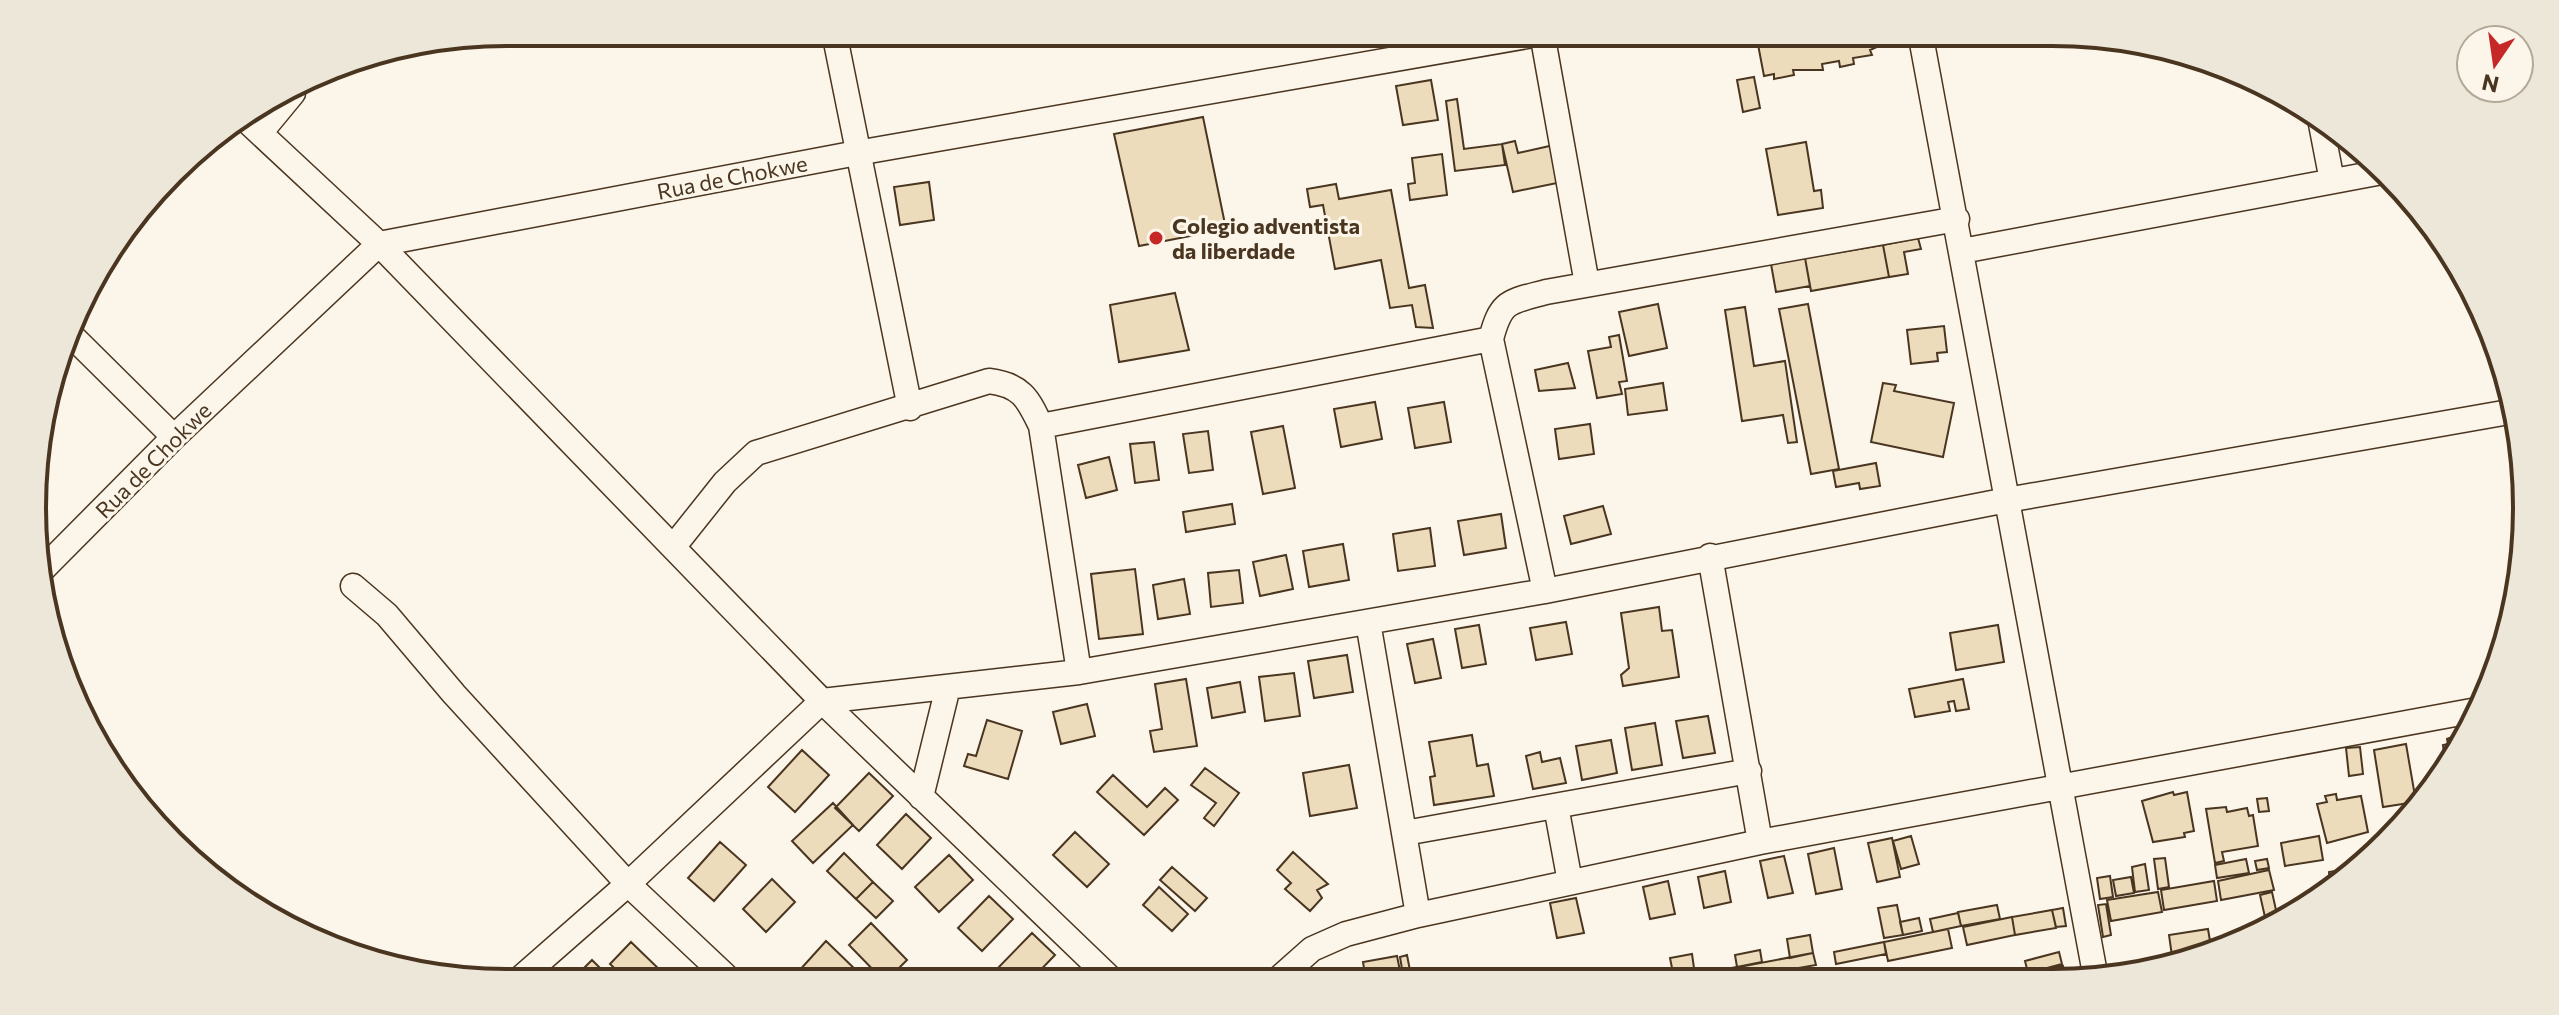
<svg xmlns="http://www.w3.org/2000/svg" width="2559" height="1015" viewBox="0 0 2559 1015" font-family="Commissioner,sans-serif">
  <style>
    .building { fill: #ecdcbc; stroke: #4a3520; stroke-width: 2 }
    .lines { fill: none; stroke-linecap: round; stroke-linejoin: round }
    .minor-casing { stroke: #4a3520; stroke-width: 27 }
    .minor { stroke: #fbf6e9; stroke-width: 24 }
    .poi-dot { fill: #c62828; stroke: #fbf6e9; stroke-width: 3 }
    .labels { text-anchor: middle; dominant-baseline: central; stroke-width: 6; stroke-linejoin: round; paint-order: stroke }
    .street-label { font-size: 22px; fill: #4a3520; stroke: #fbf6e9 }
    .poi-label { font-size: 22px; font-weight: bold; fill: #4a3520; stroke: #fbf6e9; text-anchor: start }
    .rim { fill: none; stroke: #4a3520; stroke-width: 4 }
  </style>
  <rect width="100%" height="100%" fill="#fbf6e9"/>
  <!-- building -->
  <path class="building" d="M1766,32h118l2,11 -16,7 2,5 -19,3 1,6 -14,3 -1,-6 -17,3 1,6h-30l1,5 -20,4v-5l-10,2 -8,-42z
    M1754,77l6,31 -17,4 -6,-32z
    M1431,80l7,40 -35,5 -7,-39z
    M1457,99l7,50 38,-5 3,21 -50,6 -9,-70z
    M1203,117l23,112 -87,17 -25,-112z
    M1515,141l3,12 36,-8 8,37 -49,10 -11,-48z
    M1806,142l8,49 7,-1 2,18 -45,7 -12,-66z
    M1442,154l5,41 -37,5 -2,-16 7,-1 -3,-25z
    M929,182l5,38 -34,5 -6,-38z
    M1336,184l3,15 52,-9 18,98 16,-3 8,43 -17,-1 -4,-22 -22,3 -9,-48 -46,9 -12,-64 -13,2 -3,-18z
    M1918,238l3,11 -17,3 4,22 -19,3 -6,-32z
    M1883,245l6,32 -78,14 -6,-33z
    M1805,258l5,28 -34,6 -5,-28z
    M1175,293l14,57 -70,12 -9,-57z
    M1658,304l9,44 -38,8 -10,-44z
    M1808,304l31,165 -28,5 -32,-165z
    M1745,307l9,59 31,-5 12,81 -9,1 -5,-28 -41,6 -17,-111z
    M1944,326l3,26 -10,1 1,8 -27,3 -4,-34z
    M1619,335l8,46 -8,1 3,12 -25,4 -9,-47 23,-4 -2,-10z
    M1568,363l7,25 -36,3 -4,-21z
    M1663,383l4,27 -39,5 -3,-26z
    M1883,383l13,2 -2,6 60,12 -11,54 -72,-15z
    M1375,402l7,37 -41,8 -7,-38z
    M1444,402l7,40 -36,6 -7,-40z
    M1590,424l4,30 -35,5 -4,-30z
    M1283,426l12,62 -32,6 -12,-62z
    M1208,431l5,39 -24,3 -6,-39z
    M1154,442l5,38 -24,3 -5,-39z
    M1109,457l8,33 -31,8 -8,-33z
    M1876,463l4,23 -20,3 -1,-6 -23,4 -3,-16z
    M1232,504l3,20 -49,8 -3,-20z
    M1603,506l8,28 -40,10 -7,-28z
    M1501,514l5,34 -42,7 -6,-34z
    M1430,528l5,38 -37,5 -5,-37z
    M1343,544l6,36 -40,7 -6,-36z
    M1286,555l7,34 -33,7 -7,-34z
    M1135,569l8,65 -44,5 -8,-65z
    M1239,570l4,33 -32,4 -3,-34z
    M1184,579l6,35 -32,5 -5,-34z
    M1659,607l3,24 10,-1 7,47 -56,9 -2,-11 8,-7 -8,-55z
    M1566,622l6,32 -36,6 -6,-32z
    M1479,625l7,39 -24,4 -7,-39z
    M1998,625l6,37 -48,8 -6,-37z
    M1433,639l8,39 -26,5 -8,-39z
    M1347,655l6,37 -39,6 -6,-37z
    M1294,673l6,43 -35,5 -6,-44z
    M1186,679l11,67 -43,6 -4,-21 12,-2 -7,-45z
    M1963,679l6,30 -13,2 -2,-10 -6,1 2,9 -35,6 -6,-28z
    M1240,682l5,30 -33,6 -5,-30z
    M1087,704l8,32 -34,8 -8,-32z
    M1708,716l7,37 -32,5 -7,-37z
    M987,720l35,11 -14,48 -44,-13 4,-12 8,2z
    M1655,723l7,42 -30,5 -7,-42z
    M2466,732l-19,39 -1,1 -3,-27 5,-1 -1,-5z
    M1472,735l5,31 11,-2 6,32 -60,9 -4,-28 5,-1 -6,-34z
    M1611,740l6,33 -35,7 -6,-34z
    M2406,744l10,58 -33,5 -9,-57z
    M2360,747l3,27 -14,2 -3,-28z
    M802,750l27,25 -34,37 -27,-25z
    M1540,752l2,10 18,-4 6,25 -33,6 -7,-33z
    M1349,765l8,43 -47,8 -7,-43z
    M1205,768l34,25 -25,33 -10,-8 12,-15 -25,-18z
    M869,773l24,23 -34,35 -24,-23z
    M1113,775l34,32 18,-19 13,12 -34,35 -47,-43z
    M2173,792l1,3 13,-3 7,39 -10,2 1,4 -32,5 -11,-41z
    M2336,794l1,6 24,-4 7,36 -41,11 -10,-39 10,-2 -2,-6z
    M2267,798l2,13 -10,1 -2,-13z
    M833,803l20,22 -40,38 -21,-22z
    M2226,807l1,5 20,-4 2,8 4,-1 5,31 -36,6 2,9 -9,2 -9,-54z
    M906,814l25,24 -29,31 -25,-24z
    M1075,832l34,32 -22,23 -34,-32z
    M1911,836l8,28 -18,5 -8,-28z
    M2319,836l4,24 -38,6 -4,-23z
    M1892,838l8,39 -23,5 -9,-39z
    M720,842l26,23 -32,36 -26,-23z
    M1834,848l8,41 -26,5 -8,-40z
    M1293,852l35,32 -11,6 5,8 -12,13 -25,-22 6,-6 -14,-13z
    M844,853l29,29 -17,17 -29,-28z
    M949,855l24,25 -34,32 -24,-25z
    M1784,856l9,37 -25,5 -8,-37z
    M2165,858l4,29 -11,2 -4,-30z
    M2246,859l3,14 -32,5 -2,-13z
    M2267,859l2,9 -12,2 -2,-9z
    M2145,864l4,26 -14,2 -3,-25z
    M2363,866l-22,14 -11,2 -1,-10z
    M1172,867l35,31 -12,13 -35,-31z
    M2269,870l5,20 -53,10 -3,-19z
    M1725,871l6,31 -27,6 -6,-31z
    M2110,876l3,21 -13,2 -3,-21z
    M2131,877l3,16 -18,3 -3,-16z
    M772,879l23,23 -29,30 -23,-23z
    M1668,881l7,33 -25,5 -7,-32z
    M2214,881l3,20 -53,9 -3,-20z
    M873,882l20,19 -17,17 -20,-19z
    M1159,887l29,27 -16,17 -29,-26z
    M2158,892l4,20 -51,9 -4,-21z
    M2272,892l6,27 -11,7 -7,-31z
    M989,896l24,23 -31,32 -24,-23z
    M1576,898l8,35 -27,5 -7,-35z
    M2106,904l5,31 -8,2 -5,-32z
    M1897,905l6,30 -19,3 -6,-30z
    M1997,905l3,14 -39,7 -3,-14z
    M2063,908l3,18 -10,1 -4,-17z
    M2052,910l4,18 -41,7 -3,-18z
    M1958,913l3,13 -28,6 -3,-13z
    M2012,917l3,18 -48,10 -4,-18z
    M1919,918l3,13 -19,4 -3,-13z
    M871,923l36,37 -22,22 -36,-37z
    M1948,929l4,19 -64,13 -4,-19z
    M2208,929l2,12 6,-1 1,11 -44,12 -4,-28z
    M1032,933l23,22 -26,27h-23l-11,-11z
    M1810,935l3,18 -23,5 -3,-19z
    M826,941l33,32 -9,9h-41l-11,-10z
    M631,942l31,30 -10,11h-22l-20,-19z
    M1884,942l2,12 -50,10 -2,-12z
    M1760,950l2,12 -25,5 -2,-12z
    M2059,952l3,12 -34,9 -3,-12z
    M1813,953l3,12 -75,13 -2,-11z
    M1692,954l3,21 -21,3 -4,-20z
    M1407,955l5,26h-8l-4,-24z
    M1397,956l5,25h-36l-3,-19z
    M592,960l23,23h-46z
    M2063,966l3,13h-35l-2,-6z
    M1737,967l5,13h-79l32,-5z
    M1962,969l2,10h-28l-1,-4z
    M1546,970l2,10h-51z
    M2015,973l1,6h-32v-1z"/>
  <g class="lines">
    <!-- minor casing -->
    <g class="minor-casing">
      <path id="minor" d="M834,32l76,376
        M1920,32l176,947
        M1542,33l45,251
        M246,120l133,124 443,457 291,280
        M2321,124l11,57
        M260,133l33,-40
        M1962,251l420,-79
        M73,337l101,100
        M1041,426l450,-87
        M674,546l51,-64 31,-29 233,-72c33,4 39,18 52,45l38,246
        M1710,556l50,286
        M40,572l134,-135 205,-193 478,-91 693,-121
        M353,586l34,29 67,79 174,190 104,98
        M1545,591l-54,-252c10,-39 18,-37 55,-47l411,-73
        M1368,622l50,293
        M921,797l27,-110
        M1556,806l14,76
        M1405,833l344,-62
        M1276,981l36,-32 34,-15 72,-19 342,-73 717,-132
        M515,983l113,-99 194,-183 257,-29 466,-81 462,-91 502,-88"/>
    </g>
    <!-- minor -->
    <use href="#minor" class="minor"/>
  </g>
  <!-- markers -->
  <circle class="poi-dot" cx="1156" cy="238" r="8"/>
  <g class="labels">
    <!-- street labels -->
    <g class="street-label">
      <text transform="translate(732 177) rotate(-11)">Rua de Chokwe</text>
      <text transform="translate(153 460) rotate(-45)">Rua de Chokwe</text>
    </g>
    <!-- poi labels -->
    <g class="poi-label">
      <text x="1172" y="225">Colegio adventista<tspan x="1172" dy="25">da liberdade</tspan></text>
    </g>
  </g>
  <!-- crop -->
  <path d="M0 0H2559V1015H0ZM507 46H2052A461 461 0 0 1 2513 507V508A461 461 0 0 1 2052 969H507A461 461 0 0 1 46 508V507A461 461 0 0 1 507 46Z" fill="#ede7d9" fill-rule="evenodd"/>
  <path class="rim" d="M507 46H2052A461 461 0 0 1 2513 507V508A461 461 0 0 1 2052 969H507A461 461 0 0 1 46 508V507A461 461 0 0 1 507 46Z"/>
  <!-- north arrow -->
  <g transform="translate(2495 64) rotate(193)"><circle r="38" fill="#fbf6e9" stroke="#b4a999" stroke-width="2"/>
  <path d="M0-6L14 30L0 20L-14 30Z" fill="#c62828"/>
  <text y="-12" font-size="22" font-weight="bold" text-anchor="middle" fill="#4a3520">N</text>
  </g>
</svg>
